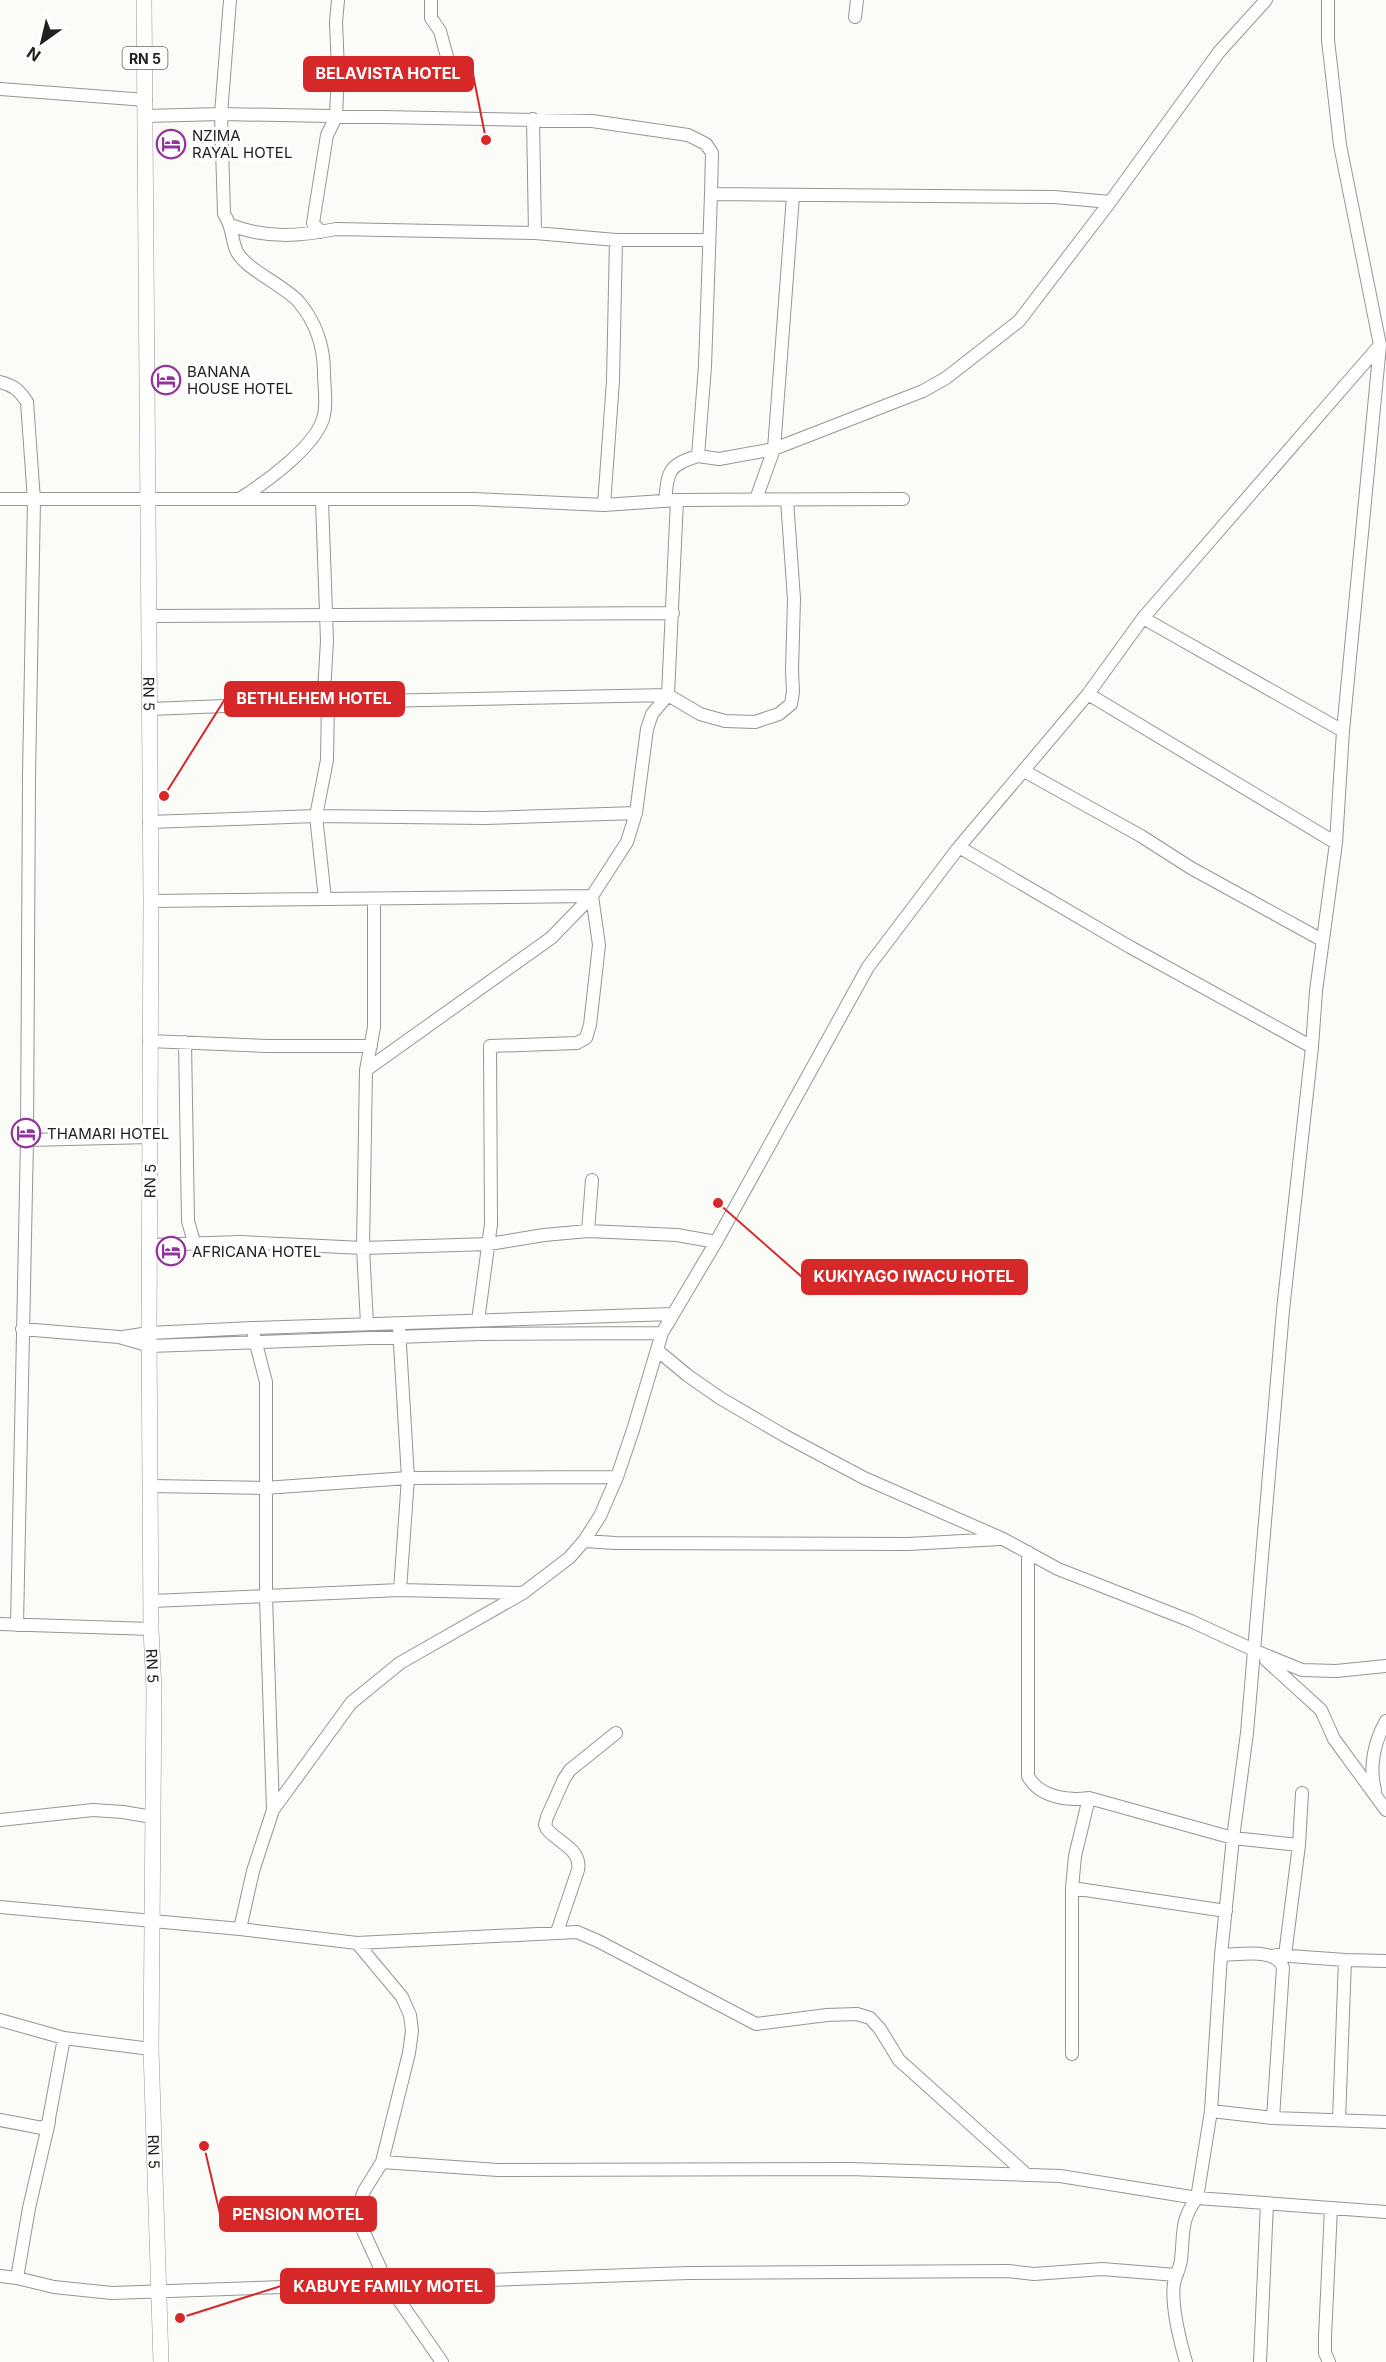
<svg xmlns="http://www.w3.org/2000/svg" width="1386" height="2362" viewBox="0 0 1386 2362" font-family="Inter,sans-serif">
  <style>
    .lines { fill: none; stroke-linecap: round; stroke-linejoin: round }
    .minor-casing { stroke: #959692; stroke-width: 14 }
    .major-casing { stroke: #959692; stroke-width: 16 }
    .minor { stroke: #fff; stroke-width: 12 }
    .major { stroke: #fff; stroke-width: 15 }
    .labels { text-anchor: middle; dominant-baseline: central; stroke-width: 6; stroke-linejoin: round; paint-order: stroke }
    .shield { fill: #fff; stroke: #646463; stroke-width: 1.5 }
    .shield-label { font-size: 14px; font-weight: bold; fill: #212220 }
    .poi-label { font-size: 15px; fill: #212220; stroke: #fff; text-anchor: start }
    .street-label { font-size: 15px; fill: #212220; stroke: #fff }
    .leader { fill: none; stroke: #d62828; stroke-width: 2 }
    .callout-dot { fill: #d62828; stroke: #fff; stroke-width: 2 }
    .callout { fill: #d62828; stroke: #d62828; stroke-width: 2 }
    .callout-label { font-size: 16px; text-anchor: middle; font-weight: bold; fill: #fff }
  </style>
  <rect width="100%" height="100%" fill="#fbfcf8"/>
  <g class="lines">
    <!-- minor casing -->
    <g class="minor-casing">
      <path id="minor" d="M230,0l-9,114 3,100c10,15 7,26 13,38 9,17 46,33 61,49 18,21 26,45 26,72 0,13 3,29 0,42 -6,30 -58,67 -83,83
        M431,0v18l9,13 12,44
        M855,17l2,-17
        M0,89l146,11
        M146,116l75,-2 371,7 96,14 18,9 6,9 -1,41 -6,172 -7,90c-30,9 -30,15 -33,45
        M533,119l2,114
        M711,194l343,3 56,5 109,-150 47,-52
        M231,225c34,14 70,11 105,4l199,4 81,7h93
        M321,232l-8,-9 14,-88 9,-18 2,-47 -2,-48 2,-22
        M0,382c13,3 19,8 27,20l7,98 -5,276 -2,364 -10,485
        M698,456l21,3 55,-10 149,-58 23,-13 73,-57 91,-119
        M0,499h474l130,6 73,-5 226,-1
        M756,499l18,-50 19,-253
        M322,501l5,140 -3,51 4,10 -1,58 -11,56 9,83
        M604,505l9,-124 3,-141
        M150,616l523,-3
        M1143,618l200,113
        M1088,694l248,149
        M150,709l178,-7 340,-7 32,19 25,7 30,1 24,-8 12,-10 2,-12 -1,-22 2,-71 -7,-99
        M1024,771l117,65 50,32 131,72
        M149,822l167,-6 169,2 151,-5
        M959,847l171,100 182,100
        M151,901l441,-5 7,49 -9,80 -4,13 -9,5 -87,3 1,178 -13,97
        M149,1041l119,5h103
        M185,1042l3,179 6,21
        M366,1070l185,-132 41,-42 35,-54 9,-29 11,-84 5,-15 16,-19 9,-195
        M27,1140l124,-3
        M588,1231l4,-51
        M150,1245l90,-3 123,6 126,-4 55,-9 44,-4 89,4 39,7
        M367,1324l-4,-76 3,-178 8,-43v-127
        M399,1328l9,150 -8,112
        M22,1329l97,8 31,9 329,-12 183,-1
        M254,1336l12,46v215l7,213
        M123,1337l26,-4 104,-5 419,-14
        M657,1350l30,25 33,23 65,38 79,42 139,61 55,30 133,52 67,31 44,18 34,1 50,-5
        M151,1486l113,2 144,-10 209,-1
        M584,1541l31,2 293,1 92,-5
        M1028,1552v224c11,21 39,25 61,22l144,40 66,7 -14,110
        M152,1601l248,-11 122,3
        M0,1624l151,5
        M1266,1660l55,50 13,29 52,71
        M1375,1790c-6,-23 -1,-48 11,-69
        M0,1820l93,-10 30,2 29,5
        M1299,1845l3,-52
        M1072,1888l154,23
        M0,1907l240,22 117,14 220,-11 21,9 158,83 71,-9 30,-1 13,4 10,11 19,31 128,115
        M240,1929l13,-58 20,-61 78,-107 49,-40 123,-70 46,-35 15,-17 16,-25 17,-39 16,-47 29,-97 54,-91 152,-275 91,-120 129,-153 55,-76 237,-273
        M557,1932l21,-62c4,-21 -20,-27 -31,-41l-2,-4 2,-8 17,-38 6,-9 46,-37
        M357,1943l45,54 8,18 2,16 -3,22 -27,109 -18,29 -4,11 1,24 26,57 55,79
        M1221,1955c18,0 56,-8 62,13l-10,150
        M1276,1955l69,5 41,1
        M0,2020l64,18 87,11
        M1072,2054v-166l3,-32 14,-58
        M1211,2111l62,7 113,4
        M0,2120l42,8 6,-4 16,-86
        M1339,2120l6,-160
        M382,2162l116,8 351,-1 211,7 137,22 189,14
        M0,2276l17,2 37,9 58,6 576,-20 320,-2 26,3 68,-5 74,6
        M17,2278l12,-70 20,-86
        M1186,2362c-6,-21 -15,-58 -12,-79 2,-8 6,-15 7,-23 3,-26 -1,-40 16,-62l14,-87 10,-156 12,-117 14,-105 36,-423 29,-263 4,-56 20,-148 7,-112 37,-386 -40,-200 -12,-105v-40
        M1260,2362l7,-159
        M1329,2362l-4,-9v-16l6,-129"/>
    </g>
    <!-- major casing -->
    <g class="major-casing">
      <g id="major">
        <path id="s1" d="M144,0l7,901 -2,432 2,296 3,61 -3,359 10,313"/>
      </g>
    </g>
    <!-- minor -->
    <use href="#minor" class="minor"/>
    <!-- major -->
    <use href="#major" class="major"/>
  </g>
  <!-- icons -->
  <defs>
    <g id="hotel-ring" transform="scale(1.5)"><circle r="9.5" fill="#fff" stroke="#93349c" stroke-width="1.5"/><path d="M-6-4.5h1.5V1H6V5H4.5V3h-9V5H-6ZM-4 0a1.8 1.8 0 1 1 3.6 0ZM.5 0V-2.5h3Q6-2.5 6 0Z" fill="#93349c"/></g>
  </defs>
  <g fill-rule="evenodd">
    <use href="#hotel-ring" x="171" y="144"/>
    <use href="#hotel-ring" x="166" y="380"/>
    <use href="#hotel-ring" x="26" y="1133"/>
    <use href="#hotel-ring" x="171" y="1251"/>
  </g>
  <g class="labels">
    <!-- shield labels -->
    <rect class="shield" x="122.5" y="47" width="45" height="22" rx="4.5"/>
    <g class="shield-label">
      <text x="145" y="58">RN 5</text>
    </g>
    <!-- poi labels -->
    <g class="poi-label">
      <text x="192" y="135">NZIMA<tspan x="192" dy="17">RAYAL HOTEL</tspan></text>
      <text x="187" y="371">BANANA<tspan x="187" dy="17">HOUSE HOTEL</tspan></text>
      <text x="47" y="1133">THAMARI HOTEL</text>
      <text x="192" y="1251">AFRICANA HOTEL</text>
    </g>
    <!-- street labels -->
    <g class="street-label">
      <text stroke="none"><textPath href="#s1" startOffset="694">RN 5</textPath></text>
      <text transform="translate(150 1181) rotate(-89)">RN 5</text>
      <text stroke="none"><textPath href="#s1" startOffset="1666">RN 5</textPath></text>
      <text stroke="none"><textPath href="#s1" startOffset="2152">RN 5</textPath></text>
    </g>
  </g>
  <!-- callouts -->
  <path class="leader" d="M486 140L473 74M164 796L225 699M718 1203L802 1277M204 2146L220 2214M180 2318L281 2286"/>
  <g class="callout-dot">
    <circle cx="486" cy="140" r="6"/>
    <circle cx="164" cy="796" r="6"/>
    <circle cx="718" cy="1203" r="6"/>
    <circle cx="204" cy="2146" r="6"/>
    <circle cx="180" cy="2318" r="6"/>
  </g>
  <g class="callout">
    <rect x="304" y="57" width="169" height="34" rx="6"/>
    <rect x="225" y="682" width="179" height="34" rx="6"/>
    <rect x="802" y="1260" width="225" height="34" rx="6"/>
    <rect x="220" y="2197" width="156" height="34" rx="6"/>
    <rect x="281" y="2269" width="213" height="34" rx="6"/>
  </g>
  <g class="callout-label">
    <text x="388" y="79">BELAVISTA HOTEL</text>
    <text x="314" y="704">BETHLEHEM HOTEL</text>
    <text x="914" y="1282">KUKIYAGO IWACU HOTEL</text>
    <text x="298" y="2220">PENSION MOTEL</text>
    <text x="388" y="2292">KABUYE FAMILY MOTEL</text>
  </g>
  <!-- north arrow -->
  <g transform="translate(42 42) rotate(214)" stroke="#ffffff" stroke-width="4.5" paint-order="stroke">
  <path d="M0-4.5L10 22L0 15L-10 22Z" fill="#212220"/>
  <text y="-9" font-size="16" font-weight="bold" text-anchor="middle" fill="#212220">N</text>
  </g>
</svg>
